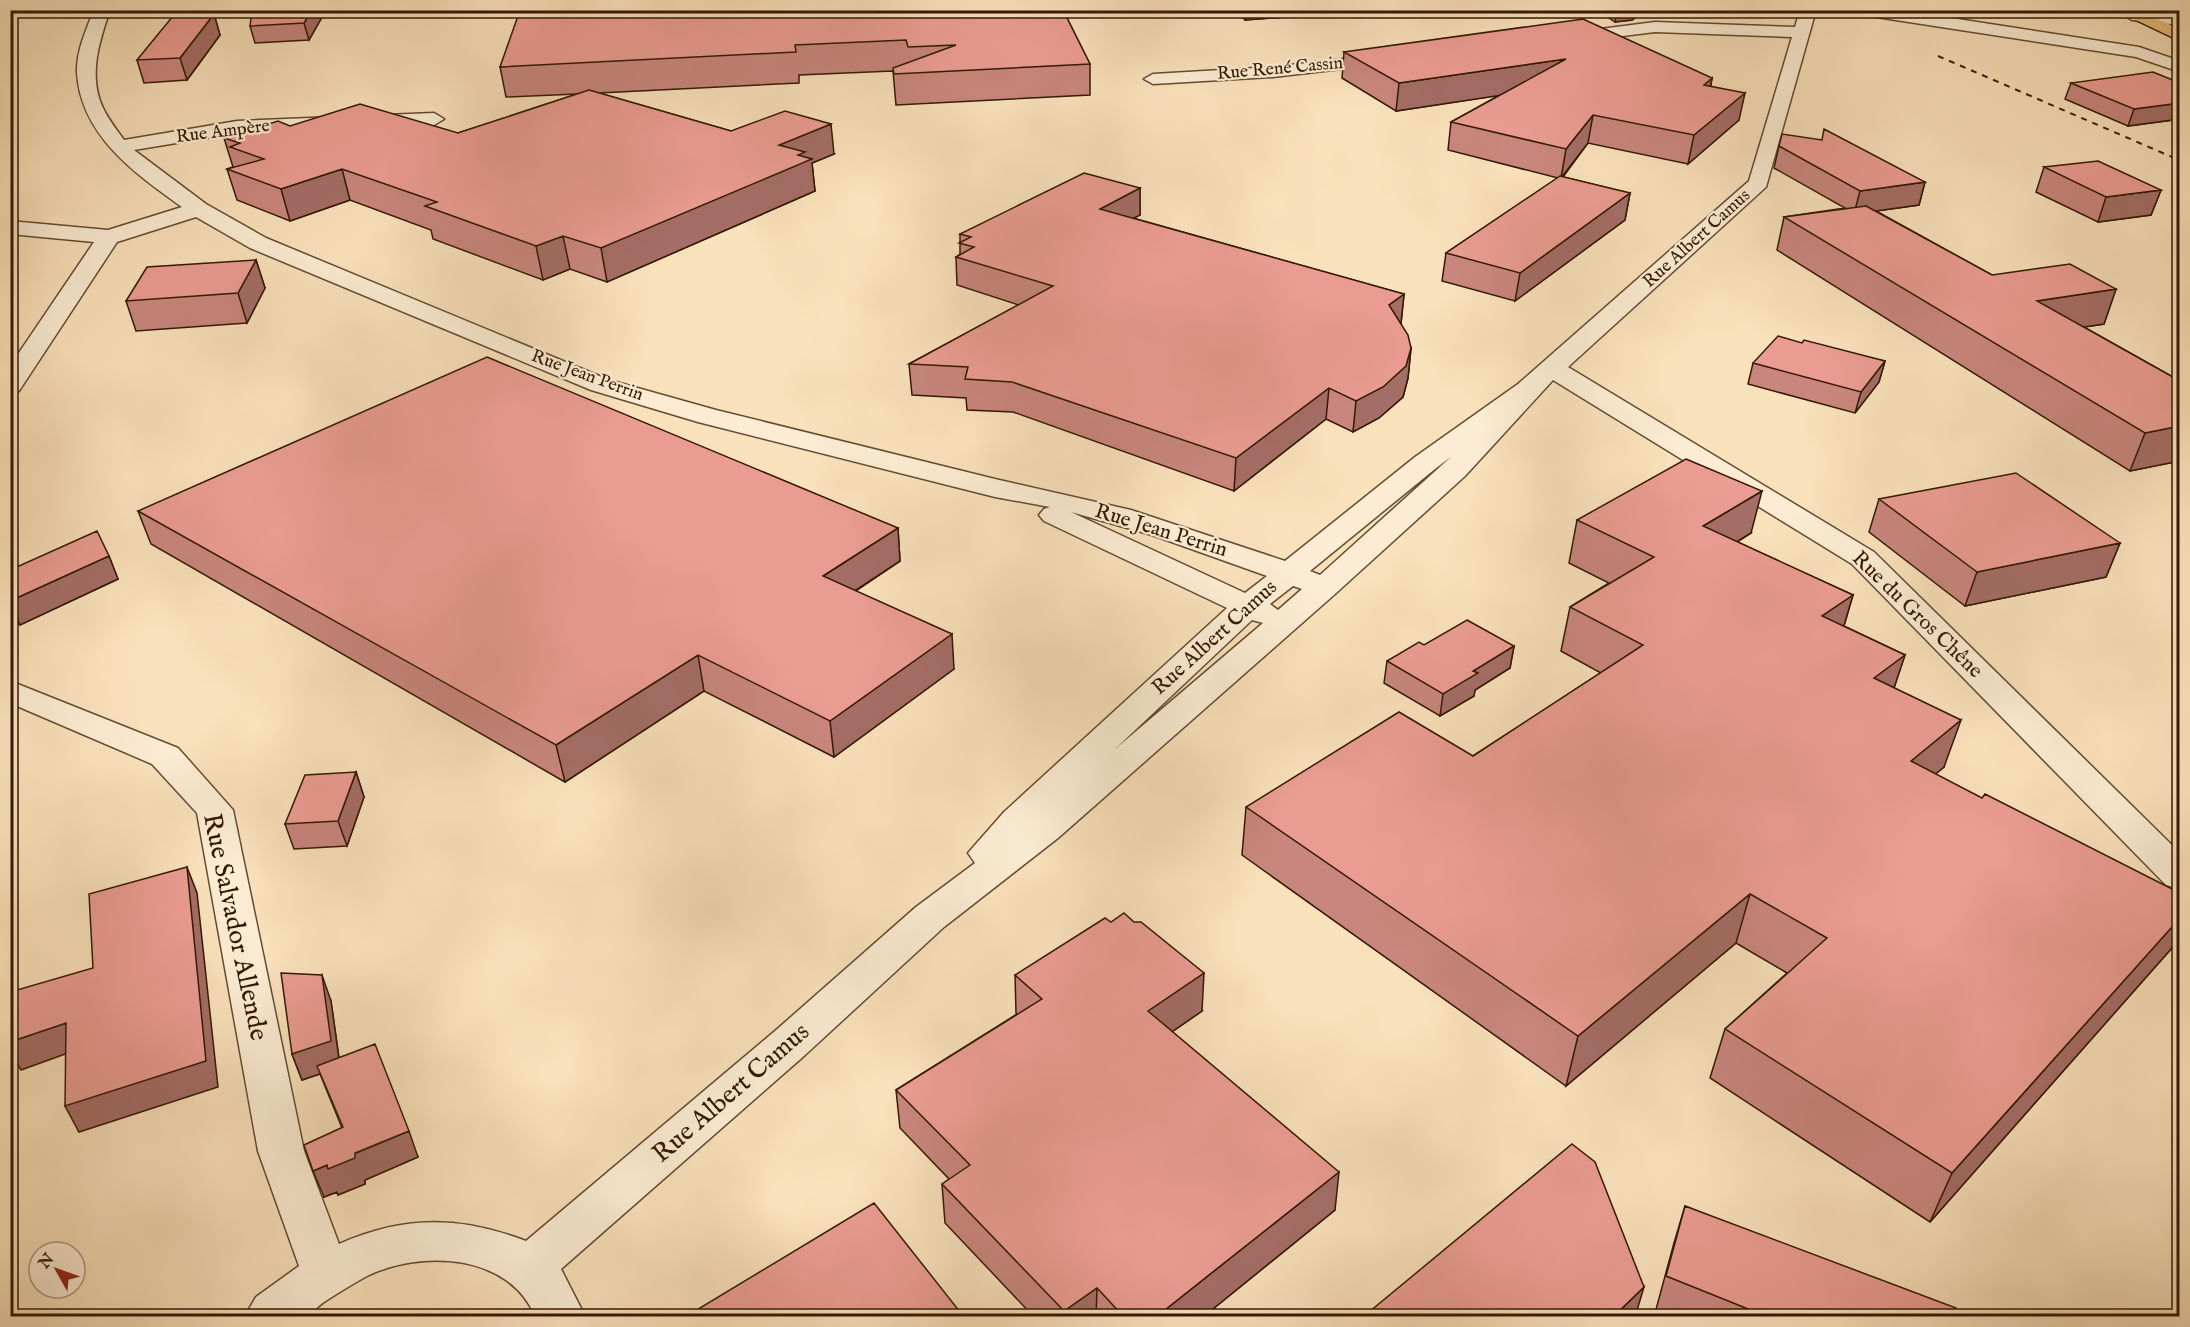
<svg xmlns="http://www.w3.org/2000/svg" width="2190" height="1327" viewBox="0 0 2190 1327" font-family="'IM FELL English',serif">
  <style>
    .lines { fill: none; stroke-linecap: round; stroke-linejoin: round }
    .minor-casing { stroke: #644b31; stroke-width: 3 }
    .major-casing { stroke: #331903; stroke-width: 3 }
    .minor { fill: #fbecd3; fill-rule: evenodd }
    .major { fill: #ecc07e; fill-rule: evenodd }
    .rail-far1 { stroke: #331903; stroke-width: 2; stroke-dasharray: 6 6; stroke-linecap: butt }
    .rail { stroke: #331903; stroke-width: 3; stroke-dasharray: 8 8; stroke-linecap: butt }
    .wall { fill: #c9867e; stroke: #331903; stroke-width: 1.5 }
    .shaded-wall { fill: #a46d66; stroke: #331903; stroke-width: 1.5 }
    .building { fill: #ea9c92; stroke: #331903; stroke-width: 1.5 }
    .labels { text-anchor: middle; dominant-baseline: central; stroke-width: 4.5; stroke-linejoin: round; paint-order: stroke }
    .far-street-label { font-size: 18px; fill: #331903; stroke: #fbecd3 }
    .street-label { font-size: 21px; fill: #331903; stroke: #fbecd3 }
    .near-street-label { font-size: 26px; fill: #331903; stroke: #fbecd3 }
  </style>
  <rect width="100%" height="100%" fill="#f9e1bb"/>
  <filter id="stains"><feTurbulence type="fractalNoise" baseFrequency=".00333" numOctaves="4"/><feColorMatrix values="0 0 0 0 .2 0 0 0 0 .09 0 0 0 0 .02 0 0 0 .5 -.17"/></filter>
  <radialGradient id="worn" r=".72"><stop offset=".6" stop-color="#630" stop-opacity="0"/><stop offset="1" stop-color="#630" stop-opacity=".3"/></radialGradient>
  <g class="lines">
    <!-- minor casing -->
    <g class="minor-casing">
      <path id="minor" d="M94,10h16c-11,32 -22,66 -7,98 5,11 14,22 21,32l113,-19 197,-8 10,6 -10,6 -197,8 -103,17 72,54 60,34 343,142 107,30 279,69 136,31 154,51 130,-104 103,-73 231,-203 43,-144 -137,-5 -88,11 -8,-5 2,-4 94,-12 140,5 5,-17h16l-50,177 -198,180 306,185 306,301v36l-14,-4 -314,-321 -299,-184 -88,96 -130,118 -277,244 -114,89 -139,128 -244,214 24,47h-50c-26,-62 -113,-67 -168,-40 -15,8 -29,17 -43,26 -6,4 -13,12 -19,14 -12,5 -45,0 -60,0l11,-19 43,-31 -41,-115 -61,-338 -45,-49 -142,-61v-22l168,67 55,62 71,341 35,93c65,-29 122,-28 187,-3l249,-210 141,-124 59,-44 -7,-10 36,-41 223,-204 -183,-87 -5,-6 5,-6 6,-2 -55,-10 -297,-75 -107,-32 -341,-142 -54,-31 -79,25 -98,149 -9,3v-28l84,-124 -84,-8v-13l98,9 74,-23c-46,-33 -101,-71 -105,-134 -1,-21 9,-43 17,-63zM1452,456l-132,119 -10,-4 125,-102zM1071,512l81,23 115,41 -22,17zM1293,586l9,3 -24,21 -8,-6zM1252,620l11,3 -149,127z
        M1855,10h44l240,37 41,14v11l-44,-15 -273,-42z
        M2136,10l44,5v10l-48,-5 -8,-5 2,-3z
        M1387,54l6,1 3,4 -3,4 -120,14 -120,7 -9,-5 9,-5 120,-7z"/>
    </g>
    <!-- major casing -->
    <g class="major-casing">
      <path id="major" d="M2115,10h22l43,19v12z"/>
    </g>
    <!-- minor -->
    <use href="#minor" class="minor"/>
    <!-- major -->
    <use href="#major" class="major"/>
    <!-- rail-far1 -->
    <path class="rail-far1" d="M1938,56l241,104"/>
    <!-- rail -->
    <path class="rail" d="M2175,159l5,2"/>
  </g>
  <!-- wall -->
  <path class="wall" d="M326,10l-17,30 -54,3 -5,-17z
    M1063,10l27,54v31l-194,10 -3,-34 -94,4v8l-200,10 132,38 103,23 -22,9 3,28 -208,91 -37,-13 -27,11 -110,-41 -2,-9 -81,-30 -60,21 -53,-21 -10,-31 6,-2 -9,-29 66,-12 168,7 119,-39 -71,3 -6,-30z
    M1216,10h136v2l-107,8 -7,-7 -18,1z
    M1597,10h49l-14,10 -17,2z
    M1935,10h53l-6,7z
    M214,14l6,21 -33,45 -43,3 -7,-23z
    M1344,52l368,26 -1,8 28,34 -51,44 -100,-21 -25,34 67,16 -5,27 -110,81 -73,-20 4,-28 112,-75 -110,-28 3,-28 49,-27 -104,16 -54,-33z
    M2071,83h109v36l-52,7 -63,-27z
    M1779,146l146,36 -6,23 -43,6 116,64 124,14 -12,35 -20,3 96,54v80l-50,10 -353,-221 7,-33 61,-9 -71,-40z
    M2044,167l117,23 -10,25 -53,7 -62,-30z
    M1140,188v27l-7,3 271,76 -3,30 10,24 -3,30 -5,19 -24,21 -26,14 -27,-13 -92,72 -221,-79 -46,-2 -1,-12 -54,-3 -3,-31 110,-59 -62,-20 -1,-28 4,-3v-20z
    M256,260l9,28 -18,35 -111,8 -10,-30z
    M1802,343l83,18 -6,21 -24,31 -107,-29 5,-21z
    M1879,499l241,44 -14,34 -141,29 -96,-74z
    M138,511l760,17 2,33 -44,30 98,78 -120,88 -130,-66 -139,91 -414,-238z
    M1577,520l174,13 -14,9 116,53 -9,31 61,29 -11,33 50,79 -9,7 236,175 -241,273 -220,-144 15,-49 62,-56 -51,-30 -170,143 -324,-231 4,-48 227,-51 128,-83 -40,-22 9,-44 39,-24 -40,-20z
    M109,556l9,23 -98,46 -10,-7v-48z
    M1424,645l90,1 -4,22 -35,22 -1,6 -34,20 -56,-33 3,-22z
    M356,772l8,25 -17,49 -53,3 -9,-25z
    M1015,975l187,36 -30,21 163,178 -132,107h-169l-89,-94 -3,-39 7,-5 -49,-51 -4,-38 121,-76 -1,-1z
    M331,1001l8,56 79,100 -53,23v4l-27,11 -1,-3 -13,5 18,-69 -22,-54 -18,6 -10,-26z
    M1685,1206l270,111h-292l-8,-4 19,-70z"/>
  <!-- shaded-wall -->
  <path class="shaded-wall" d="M312,10h14l-17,30 -5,-17z
    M1246,10h106v2l-107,8z
    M1624,10h22l-14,10 -17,2 2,-11z
    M1984,10h4l-6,7z
    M214,14l6,21 -33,45 -7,-22z
    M1566,59l-4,27 -166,25 3,-28z
    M1712,78l-5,27 -3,-20z
    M1745,93l-6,27 -51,44 6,-29z
    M2180,103v16l-52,7 6,-17z
    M1593,115l-5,28 -27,35 5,-29z
    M831,124l3,30 -22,9 3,28 -208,91 -6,-34 178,-103z
    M342,169l8,31 -60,21 -9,-32z
    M1925,182l-6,23 -65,9 6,-23z
    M1140,188v27l-40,21v-27z
    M2161,190l-10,25 -53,7 8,-25z
    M1630,193l-5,27 -110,81 5,-28z
    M563,236l7,33 -27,11 -7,-34z
    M256,260l9,28 -18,35 -9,-30z
    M2116,289l-12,35 -78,12 11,-35z
    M1404,294l-3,29 -15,11 3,-29z
    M1411,348l-3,30 -5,19 -24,21 -26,14 3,-31z
    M1885,361l-6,21 -24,31 6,-21z
    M1329,388l-3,31 -92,72 2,-33z
    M2180,426v35l-50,10 15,-38z
    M1762,491l-11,42 -58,36 10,-43z
    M898,528l2,33 -74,49 -3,-34z
    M2120,543l-14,34 -141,29 12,-34z
    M109,556l9,23 -98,46 -10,-24z
    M1853,595l-13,44 -18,-23z
    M952,634l2,35 -120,88 -4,-36z
    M1514,646l-4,22 -35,22 -1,6 -34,20 3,-22 30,-23z
    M698,655l6,36 -139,91 -9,-37z
    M1905,655l-15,45 -16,-22z
    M1961,720l-17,47 -49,41 16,-47z
    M356,772l8,25 -17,49 -9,-25z
    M187,867l10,26 21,194 -139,45 -14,-26z
    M1750,894l-14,49 -170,143 12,-50z
    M2180,918v14l-9,17 -241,273 22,-49z
    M1204,973l-2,38 -55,38 1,-38z
    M322,975l9,26 9,66 -38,13 -10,-26z
    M66,1023l13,26 -58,21 -11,-20v-8z
    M409,1131l9,26 -53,23v4l-27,11 -1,-3 -13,5 -11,-26z
    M1339,1172l-4,38 -132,107h-47z
    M1644,1287l-9,30h-22z
    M1097,1288l-1,29h-32v-6z"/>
  <!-- building -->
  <path class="building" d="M252,10h60l-8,13 -54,3z
    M568,10h495l27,54 -196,10 -1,-6 63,-23 -48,2 -2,-7 -111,5 1,7 -296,15 19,-54z
    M214,14l-34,44 -43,2 36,-44z
    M1583,19l129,59 -8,7 41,8 -51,42 -101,-20 -27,34 -115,-27 115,-63 -167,24 -55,-31z
    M2153,72l27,11v20l-46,6 -63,-26z
    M589,90l142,41 54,-20 46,13 -52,21 26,7 -7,3 14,4 -211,89 -38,-12 -27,10 -111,-40 12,-4 -95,-33 -61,20 -54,-20 37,-10 -34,-12 10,-4 -16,-5 54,-17 12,5 70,-22 98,29z
    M1824,129l101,53 -65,9 -81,-45 3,-12 40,6z
    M2098,161l63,29 -55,7 -62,-30z
    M1084,173l56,15 -40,21 304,85 -15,11 19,30 3,13 -5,18 -23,21 -27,14 -27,-13 -93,70 -224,-76 -47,-3 3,-12 -59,-3 144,-78 -97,-29 18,-10 -15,-4 12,-6 -11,-3z
    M1560,176l70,17 -110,80 -74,-20z
    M1866,206l126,69 78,-11 46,25 -79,12 143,80v45l-35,7 -361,-216z
    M256,260l-18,33 -112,8 21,-34z
    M1778,336l24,7 2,-3 81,21 -24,31 -108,-29z
    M487,357l411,171 -75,48 129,58 -122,87 -132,-66 -142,90 -418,-234z
    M1686,459l76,32 -59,35 150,69 -31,21 83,39 -31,23 87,42 -50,41 71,37 3,-4 195,99v25l-228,255 -227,-144 102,-91 -77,-44 -172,142 -332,-229 153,-95 74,44 170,-111 -73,-38 84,-50 -77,-37z
    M2016,473l104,70 -143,29 -98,-73z
    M97,531l12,25 -99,45v-31z
    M1467,620l47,26 -41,25 5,2 -35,21 -56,-33 32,-19 5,3z
    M356,772l-18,49 -53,3 20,-49z
    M187,867l19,194 -141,45 1,-83 -56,19v-50l83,-24 -4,-74z
    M1124,913l10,9h7l63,51 -56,38 191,161 -183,145h-32l-27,-29 -33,23 -122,-127 28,-19 -74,-75 146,-91 -27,-24 90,-57 6,4z
    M281,973l41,2 9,66 -39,13z
    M375,1044l34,87 -54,22v5l-27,11 -1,-4 -14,6 -9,-26 39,-18 -26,-61z
    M1572,1144l23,18 49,125 -31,30h-250z
    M874,1203l90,114h-279z
    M1685,1206l271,102 -1,9h-187l-102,-41z"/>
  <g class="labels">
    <!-- far-street labels -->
    <g class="far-street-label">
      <text transform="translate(1280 69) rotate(-5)">Rue René Cassin</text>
      <text transform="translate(223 132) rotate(-7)">Rue Ampère</text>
      <text transform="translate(1697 239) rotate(-42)">Rue Albert Camus</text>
      <text transform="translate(587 376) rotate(20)">Rue Jean Perrin</text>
    </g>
    <!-- street labels -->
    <g class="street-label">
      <text transform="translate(1161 531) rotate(17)">Rue Jean Perrin</text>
      <text transform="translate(1917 615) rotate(44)">Rue du Gros Chêne</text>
      <text transform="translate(1215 638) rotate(-42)">Rue Albert Camus</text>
    </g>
    <!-- near-street labels -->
    <g class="near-street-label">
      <text transform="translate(235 927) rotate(78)">Rue Salvador Allende</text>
      <text transform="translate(731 1093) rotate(-41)">Rue Albert Camus</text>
    </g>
  </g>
  <!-- margin -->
  <rect width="2190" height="1327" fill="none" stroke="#f9e1bb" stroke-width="36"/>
  <rect x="12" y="12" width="2166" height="1303" fill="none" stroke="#331903" stroke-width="3"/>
  <rect x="18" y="18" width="2154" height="1291" fill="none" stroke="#331903" stroke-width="1.5"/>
  <!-- north arrow -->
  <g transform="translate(57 1270) rotate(310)"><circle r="28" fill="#fbecd3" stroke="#ab9880" stroke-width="1.5"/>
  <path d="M0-4.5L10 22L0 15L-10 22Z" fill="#8f2418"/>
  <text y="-9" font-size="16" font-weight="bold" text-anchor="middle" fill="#331903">N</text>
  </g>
  <rect width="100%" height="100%" filter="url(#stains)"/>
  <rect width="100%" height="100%" fill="url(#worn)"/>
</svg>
